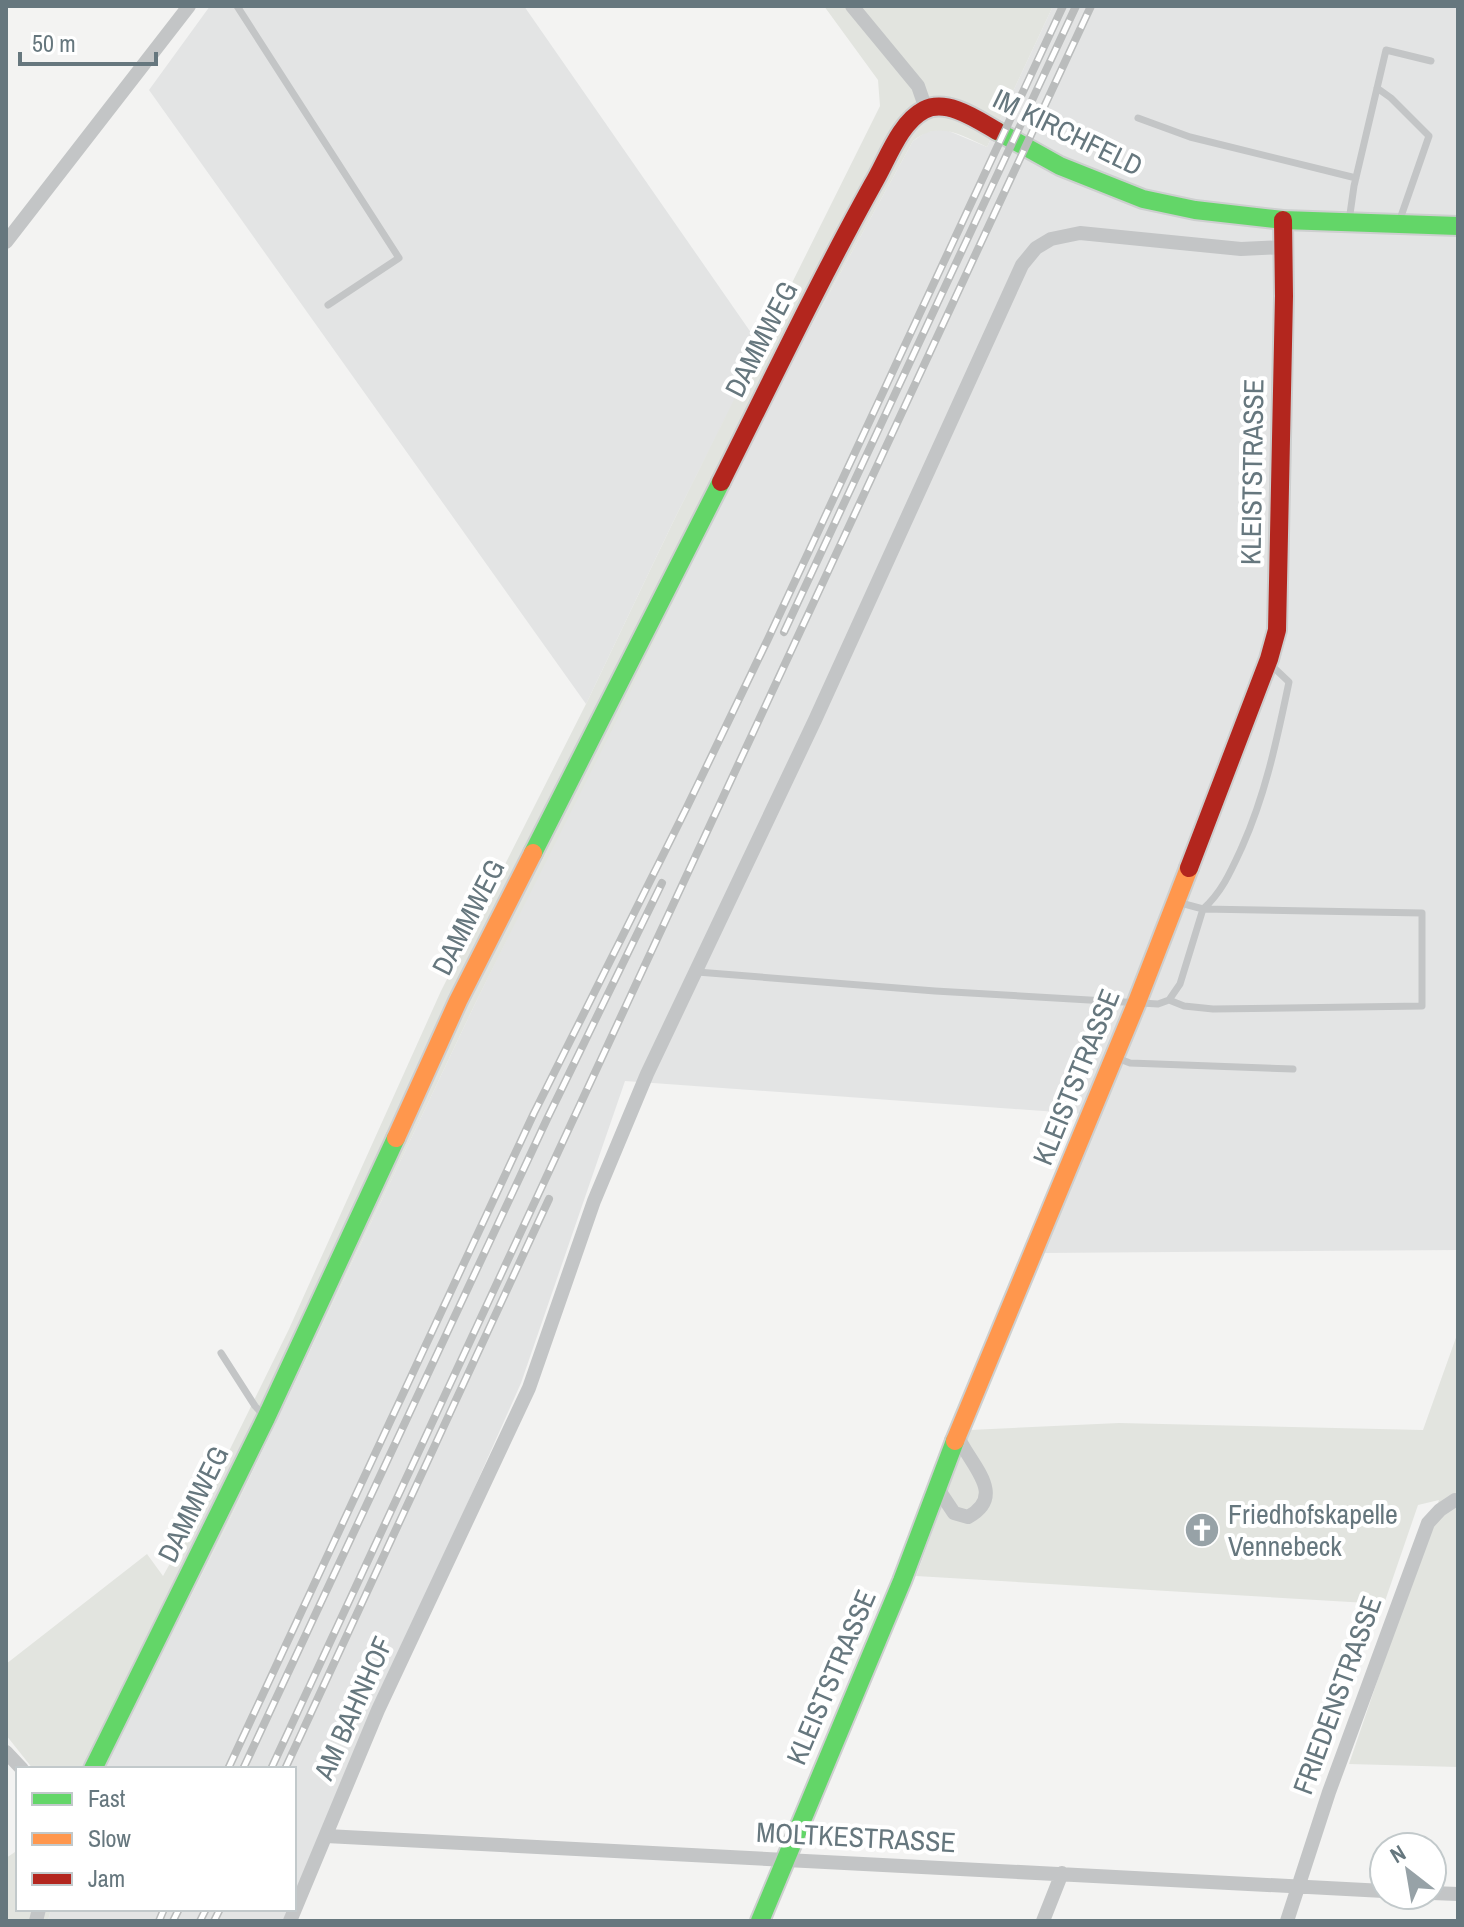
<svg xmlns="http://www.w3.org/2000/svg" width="1464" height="1927" viewBox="0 0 1464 1927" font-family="'Archivo Narrow',sans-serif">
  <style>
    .built { fill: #e3e4e4 }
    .green { fill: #e2e4df }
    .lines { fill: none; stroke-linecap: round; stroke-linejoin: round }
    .fast-casing { stroke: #cdcfcf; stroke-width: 22 }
    .slow-casing { stroke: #cdcfcf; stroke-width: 22 }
    .jam-casing { stroke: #cdcfcf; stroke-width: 22 }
    .lane { stroke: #c3c5c6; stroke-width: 7 }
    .street { stroke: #c3c5c6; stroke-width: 14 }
    .fast { stroke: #63d668; stroke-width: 18 }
    .slow { stroke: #ff974d; stroke-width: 18 }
    .jam { stroke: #b3261e; stroke-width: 18 }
    .rail-casing { stroke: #babcbc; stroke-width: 8 }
    .rail { stroke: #fff; stroke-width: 5; stroke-dasharray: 15; stroke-linecap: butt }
    .labels { text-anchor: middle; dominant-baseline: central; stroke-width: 8; stroke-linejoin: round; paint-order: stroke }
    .street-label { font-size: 28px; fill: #66777e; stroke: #fff }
    .poi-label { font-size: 28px; fill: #66777e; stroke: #fff; text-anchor: start }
  </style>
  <rect width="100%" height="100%" fill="#f3f3f2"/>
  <!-- built -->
  <path class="built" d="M210,6h314l237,341 -86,171 -89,186 -437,-614z
    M1053,6h405v1244l-415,3 55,-138 -473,-34 -104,302 -227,511v-125h-191l124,-244 248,-521 313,-636 125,-227 13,-9 18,-3 43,18z
    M51,1909h237l-5,12h-235z"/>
  <!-- green -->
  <path class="green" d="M824,6h229l-66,141c-26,-12 -48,-27 -74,-6l-125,227 -82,166 -98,204 -133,266 -248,521 -124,244h-70l-27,-34v-71l141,-110 16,22 40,-72 86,-175 152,-338 145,-287 89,-186 205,-412 -2,-26z
    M1458,1332v435l-109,-3 90,-264 -21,5 -34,99 -468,-28 54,-146 149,-7 304,7z
    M18,1850v59h33l-3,12h-42v-63z"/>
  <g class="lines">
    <!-- fast casing -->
    <g class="fast-casing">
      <path id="fast" d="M997,131l63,35 83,33 52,11 88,10 175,6
        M533,853l188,-371
        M93,1769l173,-351 130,-280
        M760,1921l142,-340 53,-140"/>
    </g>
    <!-- slow casing -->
    <g class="slow-casing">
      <path id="slow" d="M396,1138l62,-137 75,-148
        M955,1441l182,-439 52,-134"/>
    </g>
    <!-- jam casing -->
    <g class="jam-casing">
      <path id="jam" d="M721,482c50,-100 98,-201 152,-298 14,-23 26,-61 51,-74 23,-12 54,10 73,21
        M1189,868l80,-209 8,-29 7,-334 -1,-76"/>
    </g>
    <!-- lane -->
    <path class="lane" d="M237,6l162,252 -71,47
      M1377,88l14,10 38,38 -30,86
      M1138,118l52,19 166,41
      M1349,221l5,-35 32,-136 45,11
      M1177,902l26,7c19,-17 28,-38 39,-62 24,-54 35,-108 47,-165l-19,-18
      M697,972l238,19 223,13 11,-4 11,-16 23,-75 219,4v93l-209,3 -29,-3 -15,-6
      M1117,1058l13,5 163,6
      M221,1353l34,53 10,11"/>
    <!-- street -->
    <path class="street" d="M852,6l66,80 8,23
      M6,242l183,-236
      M936,1486l18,27 14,4c40,-22 2,-52 -11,-82
      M6,1752l16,17
      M326,1836l1058,55
      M1432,1893l26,1
      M36,1921l3,-12
      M290,1921l88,-211 151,-322 65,-187 53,-127 168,-354 207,-455 14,-17 15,-9 29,-6 161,16 43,-2
      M1043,1921l19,-48
      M1287,1921l42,-129 99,-269 12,-13 15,-10"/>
    <!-- fast -->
    <use href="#fast" class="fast"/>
    <!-- slow -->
    <use href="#slow" class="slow"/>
    <!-- jam -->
    <use href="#jam" class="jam"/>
    <!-- rail casing -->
    <g class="rail-casing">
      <path id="rail" d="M784,632l292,-626
        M228,1769l306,-656 152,-304 82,-170 295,-633
        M243,1769l304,-650 115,-236
        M271,1769l820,-1763
        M285,1769l264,-570
        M159,1921l5,-12
        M173,1921l6,-12
        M200,1921l6,-12
        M214,1921l6,-12"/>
    </g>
    <!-- rail -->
    <use href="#rail" class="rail"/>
  </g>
  <!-- icons -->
  <defs>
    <g id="church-disc" transform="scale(1.8)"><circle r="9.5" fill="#97a2a7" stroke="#fff"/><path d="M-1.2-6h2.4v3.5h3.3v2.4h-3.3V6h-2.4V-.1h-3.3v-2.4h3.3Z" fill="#fff"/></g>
  </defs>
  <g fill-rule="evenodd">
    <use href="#church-disc" x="1202" y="1530"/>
  </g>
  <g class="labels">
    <!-- street labels -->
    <g class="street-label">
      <text transform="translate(1068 132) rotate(26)">IM KIRCHFELD</text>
      <text transform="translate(761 339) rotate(-63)">DAMMWEG</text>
      <text transform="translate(1252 472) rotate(-89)">KLEISTSTRASSE</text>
      <text transform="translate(468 917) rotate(-63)">DAMMWEG</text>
      <text transform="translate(1076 1077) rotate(-68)">KLEISTSTRASSE</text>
      <text transform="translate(193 1504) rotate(-64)">DAMMWEG</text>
      <text transform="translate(831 1677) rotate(-67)">KLEISTSTRASSE</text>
      <text transform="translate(1337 1695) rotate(-70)">FRIEDENSTRASSE</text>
      <text transform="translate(353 1708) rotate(-66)">AM BAHNHOF</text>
      <text transform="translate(856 1837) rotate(3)">MOLTKESTRASSE</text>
    </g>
    <!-- poi labels -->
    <g class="poi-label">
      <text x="1228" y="1514">Friedhofskapelle<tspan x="1228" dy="32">Vennebeck</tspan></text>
    </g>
  </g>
  <!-- border -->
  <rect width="1464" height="1927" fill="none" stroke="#66777e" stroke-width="16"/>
  <!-- legend -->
  <rect x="16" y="1767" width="280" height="144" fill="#ffffff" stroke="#c2c9cb" stroke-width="2"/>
  <rect x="32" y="1793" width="40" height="12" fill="#63d668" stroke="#c2c9cb" stroke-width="2"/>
  <text x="88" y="1807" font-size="24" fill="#66777e">Fast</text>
  <rect x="32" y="1833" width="40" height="12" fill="#ff974d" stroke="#c2c9cb" stroke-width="2"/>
  <text x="88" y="1847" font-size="24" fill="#66777e">Slow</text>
  <rect x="32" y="1873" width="40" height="12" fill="#b3261e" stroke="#c2c9cb" stroke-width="2"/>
  <text x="88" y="1887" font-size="24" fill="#66777e">Jam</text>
  <!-- north arrow -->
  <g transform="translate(1408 1871) rotate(329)"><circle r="38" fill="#ffffff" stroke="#c2c9cb" stroke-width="2"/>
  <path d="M0-6L14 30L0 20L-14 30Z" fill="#97a2a7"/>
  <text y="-12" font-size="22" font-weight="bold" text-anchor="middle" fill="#66777e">N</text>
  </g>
  <!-- scale -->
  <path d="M20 52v12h136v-12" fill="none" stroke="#66777e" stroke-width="4"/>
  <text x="32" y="52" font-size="24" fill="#66777e" stroke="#ffffff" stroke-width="6" paint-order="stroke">50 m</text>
</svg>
